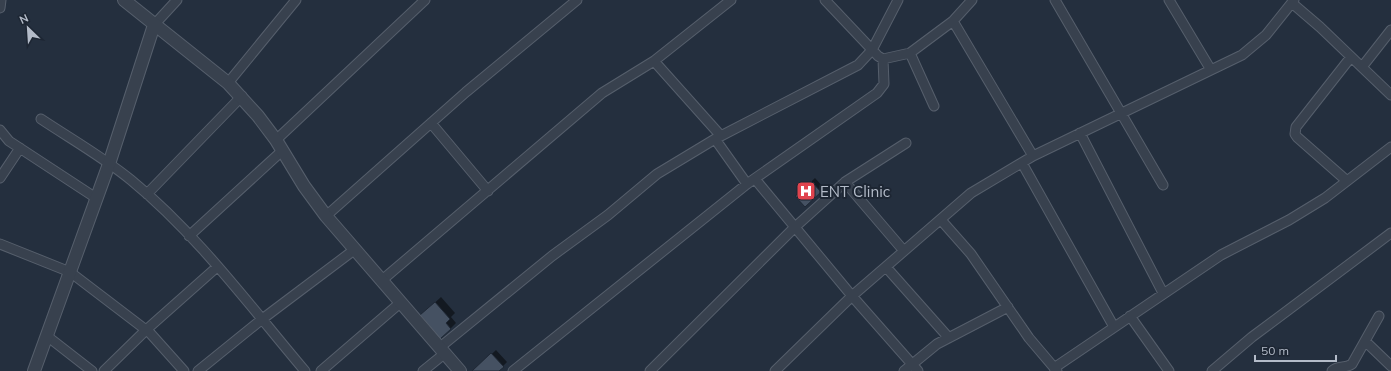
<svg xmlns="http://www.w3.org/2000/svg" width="1391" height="371" viewBox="0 0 1391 371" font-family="Mulish,sans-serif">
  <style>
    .shadow { fill: #0007 }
    .building { fill: #455162; stroke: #1f2835 }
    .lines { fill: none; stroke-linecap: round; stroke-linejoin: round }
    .minor-casing { stroke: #565f6c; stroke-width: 11 }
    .tertiary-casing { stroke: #565f6c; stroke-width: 14 }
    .minor { stroke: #38414e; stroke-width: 9 }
    .tertiary { stroke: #38414e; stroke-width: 12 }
    .labels { text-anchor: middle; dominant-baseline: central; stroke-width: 4; stroke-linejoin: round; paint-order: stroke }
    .poi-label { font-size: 15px; fill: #b4bcc9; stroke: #1d2633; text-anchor: start }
  </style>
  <rect width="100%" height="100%" fill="#242f3e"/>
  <!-- shadow -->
  <path class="shadow" d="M815,178l9,10 -19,17 -9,-9z
    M441,297l14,16 -4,4 5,6 -6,6 -23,-19z
    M496,350l11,12 -9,9h-24z"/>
  <!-- building -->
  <path class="building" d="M811,181l10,11 -16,15 -10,-11z
    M435,302l15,17 -4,4 5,6 -11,10 -20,-24z
    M491,353l13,14 -5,4h-27z"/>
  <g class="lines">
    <!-- minor casing -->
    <g class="minor-casing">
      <path id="minor" d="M825,0l53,56 5,3 27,-6 43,-32 19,-21
        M1055,0l108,185
        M1169,0l42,70
        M1292,3l28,24 71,68
        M0,8l1,-8
        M953,21l80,135
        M154,25l23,-25
        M910,53l24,53
        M654,61l67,75
        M1362,67l29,-37
        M228,83l68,-83
        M41,119c30,20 62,38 90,61 66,54 119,126 174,191
        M431,123l57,68
        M0,130l9,11 87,57
        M1080,133l83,160
        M715,139l32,45
        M276,140l149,-140
        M1022,163l92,164
        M0,178l20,-30
        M755,179l97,117 66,75
        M1347,181l-50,-44 -2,-3 1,-7 55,-70
        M845,182l59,69
        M147,194l95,-98
        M326,216l140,-124 111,-92
        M941,220l30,34 58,84 28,33
        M189,236l94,-86
        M0,244l70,28 80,61 34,38
        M886,267l63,71
        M381,281l221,-188 52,-32 77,-61
        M1130,316l39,55
        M47,336l45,35
        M1365,341l26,25
        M439,348l113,-92 56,-41 49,-41 58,-35 143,-74 14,-15 26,-50
        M1054,368l167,-113 68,-35 36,-22 66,-51
        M104,371l42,-41 71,-63
        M198,371l63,-51 93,-70
        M321,371l79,-68
        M423,371l21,-17
        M513,371l234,-187 130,-91 7,-9 -1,-25
        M650,371l144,-143 51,-46 61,-39
        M775,371l77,-75 119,-103 62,-37 209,-101 24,-20 28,-35
        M904,371l33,-27 71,-37
        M1212,371l40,-34 139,-104
        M1332,371c6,-6 13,-2 20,-7l27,-48"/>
    </g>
    <!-- tertiary casing -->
    <g class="tertiary-casing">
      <path id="tertiary" d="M124,0l104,83 30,33 18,24 28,46 22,30 134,155
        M34,371l75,-207 45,-139"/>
    </g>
    <!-- minor -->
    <use href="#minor" class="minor"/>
    <!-- tertiary -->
    <use href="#tertiary" class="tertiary"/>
  </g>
  <!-- icons -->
  <defs>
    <g id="hospital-square" transform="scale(1)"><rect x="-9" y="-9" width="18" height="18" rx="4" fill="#e0444e" stroke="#1d2633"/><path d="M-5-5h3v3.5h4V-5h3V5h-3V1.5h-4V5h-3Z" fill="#fff"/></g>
  </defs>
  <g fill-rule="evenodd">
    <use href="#hospital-square" x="806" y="191"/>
  </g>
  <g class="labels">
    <!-- poi labels -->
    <g class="poi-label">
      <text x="820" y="191">ENT Clinic</text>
    </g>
  </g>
  <!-- north arrow -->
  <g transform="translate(28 28) rotate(335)" stroke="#1d2633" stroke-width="3" paint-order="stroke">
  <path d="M0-3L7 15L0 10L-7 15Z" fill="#b4bcc9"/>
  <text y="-6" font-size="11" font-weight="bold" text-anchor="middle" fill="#b4bcc9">N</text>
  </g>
  <!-- scale -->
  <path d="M1255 355v6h81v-6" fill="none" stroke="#b4bcc9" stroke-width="2"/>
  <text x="1261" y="355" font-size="12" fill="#b4bcc9" stroke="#1d2633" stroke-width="3" paint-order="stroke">50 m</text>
</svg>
